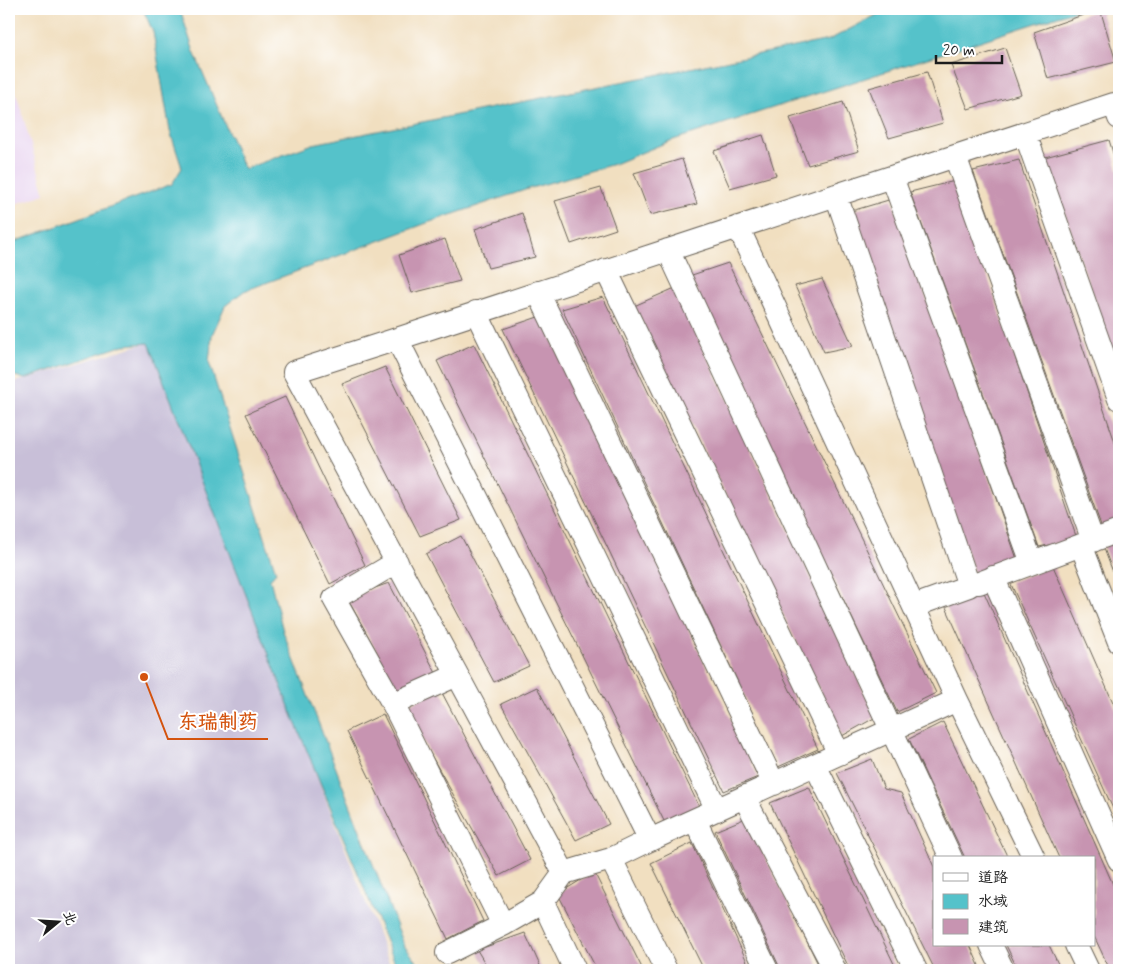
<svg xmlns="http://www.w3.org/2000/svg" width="1128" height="979" viewBox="0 0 1128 979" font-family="Mynerve,'LXGW WenKai TC',sans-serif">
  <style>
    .built { fill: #e7d2ef }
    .industrial { fill: #c8bfd8 }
    .water { fill: #55c2ca; stroke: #386f73 }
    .building { fill: #c794b1 }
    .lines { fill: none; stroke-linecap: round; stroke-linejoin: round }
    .street-casing { stroke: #676055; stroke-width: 24 }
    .street { stroke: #fff; stroke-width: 22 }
    .leader { fill: none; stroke: #d4530e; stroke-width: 2 }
    .callout-dot { fill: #d4530e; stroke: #fff; stroke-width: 2 }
    .callout-label { font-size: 20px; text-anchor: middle; font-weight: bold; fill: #d4530e; stroke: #fff; stroke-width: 4; stroke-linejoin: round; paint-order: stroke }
  </style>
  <rect width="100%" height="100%" fill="#fff"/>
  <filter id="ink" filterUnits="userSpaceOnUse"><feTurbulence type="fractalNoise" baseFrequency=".02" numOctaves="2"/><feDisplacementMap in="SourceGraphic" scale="10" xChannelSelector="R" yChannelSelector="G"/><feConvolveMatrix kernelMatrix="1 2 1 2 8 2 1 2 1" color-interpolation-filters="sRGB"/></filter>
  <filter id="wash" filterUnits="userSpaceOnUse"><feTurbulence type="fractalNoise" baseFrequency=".0096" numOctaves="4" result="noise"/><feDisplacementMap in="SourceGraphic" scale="20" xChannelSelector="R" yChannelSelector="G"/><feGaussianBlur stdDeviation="1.12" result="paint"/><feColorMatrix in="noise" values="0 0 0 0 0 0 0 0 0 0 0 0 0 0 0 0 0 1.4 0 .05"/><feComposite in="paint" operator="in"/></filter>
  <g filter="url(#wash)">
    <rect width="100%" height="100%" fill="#f1dfc0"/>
    <!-- built -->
    <path class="built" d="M9,68l36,126 -36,12z"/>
    <!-- industrial -->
    <path class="industrial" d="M149,342l243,628h-383v-586z"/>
    <!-- water -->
    <path class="water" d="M143,9h37l14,43 50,117 69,-25 516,-104 59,-31h192l-410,132 -56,23 -83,24 -104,35 -183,68 -19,15 -13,29 -3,27 67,210 -6,7 13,52 122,316 19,23h-26l-105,-253 -144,-374 -25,2 -99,34 -16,-5v-130l163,-60 10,-16 -12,-37 -17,-99z"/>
    <g id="blocks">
      <!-- building -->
      <path class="building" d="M1100,9l16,53 -68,17 -14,-47z
        M1005,48l16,46 -53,15 -17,-44z
        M927,72l16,51 -54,15 -20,-50z
        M843,102l16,49 -51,14 -18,-47z
        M763,135l13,40 -46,13 -16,-37z
        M1109,140l10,32v198l-74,-213z
        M682,159l15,45 -47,11 -16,-42z
        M1019,160l100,294v70l-17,4 -129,-357z
        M955,181l122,358 -38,8 -129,-355z
        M601,188l15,41 -45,15 -16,-43z
        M892,199l125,360 -43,14 -126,-361z
        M522,213l13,44 -47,11 -13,-39z
        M445,239l15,42 -48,12 -13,-38z
        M728,263l208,430 -39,19 -208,-436z
        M822,279l31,67 -29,6 -29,-66z
        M675,288l201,429 -34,19 -208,-430z
        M603,297l215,452 -40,18 -216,-458z
        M541,316l217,461 -34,14 -221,-462z
        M474,344l225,462 -34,17 -228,-462z
        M385,367l76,153 -41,16 -78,-152z
        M285,397l80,168 -35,19 -84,-170z
        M461,536l68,130 -35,16 -68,-128z
        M1119,539v49l-16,-42z
        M1053,566l66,150v106l-109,-240z
        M389,583l48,92 -39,15 -51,-92z
        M983,590l136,308v72h-9l-16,-34v-78h-35l-114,-253z
        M537,687l72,137 -33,16 -75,-136z
        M440,689l90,171 -31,16 -95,-169z
        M383,714l100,207 -35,18 -101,-208z
        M943,722l65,136h-43l-56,-119z
        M872,759l12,30 17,4 33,74v78h36l11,25h-46l-98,-197z
        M809,787l88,183h-47l-80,-167z
        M746,818l75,152h-40l-66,-139z
        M692,843l59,127h-47l-53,-107z
        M594,872l49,98h-46l-39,-76z
        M525,933l17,37h-53l-12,-20z
        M1006,945h43l12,25h-43z"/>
    </g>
  </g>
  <g filter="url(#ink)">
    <use href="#blocks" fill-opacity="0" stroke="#676055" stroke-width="1"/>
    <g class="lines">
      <!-- street casing -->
      <g class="street-casing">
        <path id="street" d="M1025,133l94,266
          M955,156l138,385
          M892,177l140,386
          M836,195l133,391 -55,20
          M668,250l283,608
          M606,270l233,484
          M538,292l236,492
          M476,312l241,498
          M397,339l-103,33 270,501 47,-14
          M1081,545l38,97
          M397,562l-63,37 59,105 110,221 40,-23
          M993,577l126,283
          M979,583l140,-52
          M957,700l77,158
          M393,704l64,-29
          M815,765l101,205
          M744,797l91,173
          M695,820l72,150
          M650,840l307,-140 -219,-473
          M564,873l-21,29 32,68
          M991,945l12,25
          M1076,945l12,25
          M447,953l56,-28
          M666,970l-55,-111 39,-19 -253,-501 717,-235 5,14"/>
      </g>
      <!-- street -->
      <use href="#street" class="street"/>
    </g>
  </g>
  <!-- callouts -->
  <path class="leader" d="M144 677L168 739H268"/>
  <circle class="callout-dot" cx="144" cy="677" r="5"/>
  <g class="callout-label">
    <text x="218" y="728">东瑞制药</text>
  </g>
  <!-- margin -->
  <rect width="1128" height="979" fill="none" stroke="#fff" stroke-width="30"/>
  <!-- legend -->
  <rect x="933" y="856" width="162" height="90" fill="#ffffff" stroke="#a4a4a4"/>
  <rect x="943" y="873" width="25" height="8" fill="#ffffff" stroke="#a4a4a4"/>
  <text x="978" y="882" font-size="15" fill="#1c1c1c">道路</text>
  <rect x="943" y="894" width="25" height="15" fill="#55c2ca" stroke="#a4a4a4"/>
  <text x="978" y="906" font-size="15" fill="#1c1c1c">水域</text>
  <rect x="943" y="919" width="25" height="15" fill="#c794b1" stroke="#a4a4a4"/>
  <text x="978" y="932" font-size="15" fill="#1c1c1c">建筑</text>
  <!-- north arrow -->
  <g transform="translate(58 922) rotate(72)" stroke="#ffffff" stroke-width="4" paint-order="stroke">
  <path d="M0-4L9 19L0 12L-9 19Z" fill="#1c1c1c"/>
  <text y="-8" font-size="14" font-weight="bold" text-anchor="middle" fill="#1c1c1c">北</text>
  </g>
  <!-- scale -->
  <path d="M936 55v8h66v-8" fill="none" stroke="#1c1c1c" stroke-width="2.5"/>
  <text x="943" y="55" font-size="15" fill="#1c1c1c" stroke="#ffffff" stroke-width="4" paint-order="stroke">20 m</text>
</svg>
